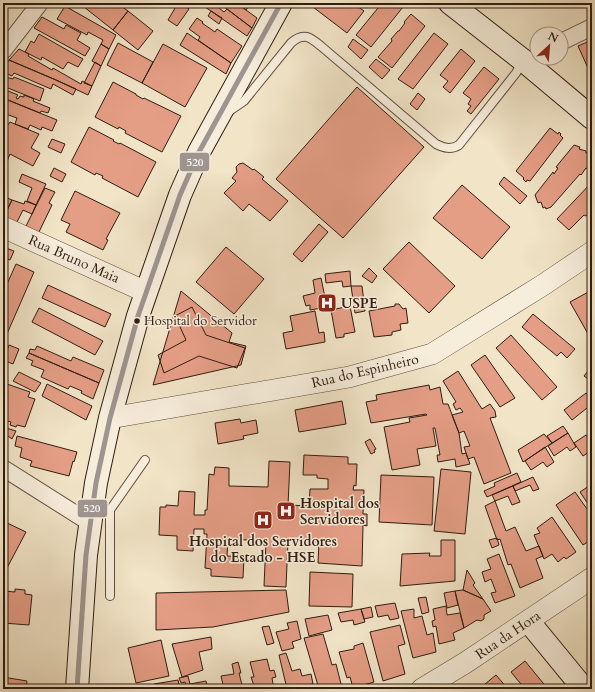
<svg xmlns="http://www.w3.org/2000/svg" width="595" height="692" viewBox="0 0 595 692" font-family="Cardo,serif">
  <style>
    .building { fill: #e59e86; stroke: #301c10 }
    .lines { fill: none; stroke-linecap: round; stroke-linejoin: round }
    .service-casing { stroke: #604e3e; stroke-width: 10 }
    .minor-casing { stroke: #604e3e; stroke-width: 18 }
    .tertiary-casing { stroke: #604e3e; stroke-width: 22 }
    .secondary-casing { stroke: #301c10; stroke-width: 24 }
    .service { stroke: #f6eddb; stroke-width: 8 }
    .minor { stroke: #f6eddb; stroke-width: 16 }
    .tertiary { stroke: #f6eddb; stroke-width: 21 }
    .secondary { stroke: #f6eddb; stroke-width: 22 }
    .bus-1-casing { stroke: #f6eddb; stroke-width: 8 }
    .bus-1 { stroke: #9f948f; stroke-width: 5 }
    .bus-dot { fill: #301c10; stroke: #f6eddb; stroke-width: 1.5 }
    .labels { text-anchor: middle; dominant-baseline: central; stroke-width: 3; stroke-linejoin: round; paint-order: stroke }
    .bus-label { font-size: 13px; fill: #301c10; stroke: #f6eddb; text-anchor: start }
    .street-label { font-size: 14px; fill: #301c10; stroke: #f6eddb }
    .poi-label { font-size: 14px; font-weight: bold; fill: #301c10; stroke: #f6eddb; text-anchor: start }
    .line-badge { stroke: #f6eddb; stroke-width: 1.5 }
    .badge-label { font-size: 11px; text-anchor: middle; font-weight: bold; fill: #fff }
  </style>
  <rect width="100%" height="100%" fill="#f1e4c7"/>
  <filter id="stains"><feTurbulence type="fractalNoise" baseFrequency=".005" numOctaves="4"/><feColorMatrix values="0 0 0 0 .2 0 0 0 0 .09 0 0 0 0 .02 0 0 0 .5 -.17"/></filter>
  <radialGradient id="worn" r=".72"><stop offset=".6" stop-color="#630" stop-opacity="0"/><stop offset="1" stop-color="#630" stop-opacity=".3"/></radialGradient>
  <!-- building -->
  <path class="building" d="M3,3h8l-7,9 -1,-1z
    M79,3h38l11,8 -15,19z
    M178,3h3l8,6 -12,17 -9,-6z
    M208,3h5l11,9 3,-3 25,19 -5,8 -42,-29z
    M219,3h18l9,7 11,8 -5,10z
    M237,3h14l-5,7z
    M310,3h43l11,8 -17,22 -38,-29z
    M382,3h15l6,4 -32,40 -15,-12z
    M65,6l51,29 -7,14 -8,-5 2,-4 -15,-8 -1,3 -30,-16z
    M128,11l25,20 -15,19 -25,-20z
    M211,11l11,7 -3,6 -11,-8z
    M411,14l14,12 -33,42 -14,-11 14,-16 -1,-2 7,-8h1l6,-8 -1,-1z
    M42,17l22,12 2,-4 15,8 -4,7 13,8 -5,8 -51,-28z
    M197,18l6,4 -1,1 13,9 2,-3 25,17 -11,17 -33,-23 2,-3 -11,-8z
    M187,33l44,30 -5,11 -46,-29z
    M434,33l14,11 -35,45 -15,-10z
    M39,34l44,25 -5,8 -10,-5 -5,7 -21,-12 -1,3 -16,-8 6,-11 3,2z
    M353,39l15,11 -7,9 -13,-12z
    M592,40v37l-14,-31z
    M118,43l35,19 -11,21 -35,-18z
    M101,44l8,5 -8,17 -9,-5z
    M163,44l44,24 -22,39 -43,-24z
    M19,49l10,5 -1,2 24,14 1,-2 28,16 1,-3 10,5 -4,9 -32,-15 -47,-20z
    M461,49l14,12 -25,32 -7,-6 5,-6 -8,-6z
    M376,59l14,11 -8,9 -13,-12z
    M9,60l47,20 20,9 -3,6 -20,-11 -2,5 -37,-16 -2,3 -9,-4v-4z
    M95,62l6,4 -9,20 -8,-3z
    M484,67l15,12 -28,35 -4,-3 4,-5 -3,-2 3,-5 -8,-6z
    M3,72l4,2 -1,3 7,2 1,-2 30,12 -4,12 -37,-15z
    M113,82l23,12v1l7,4 1,-1 37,18 -19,36 -37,-19 1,-2 -7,-4 -1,2 -23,-12z
    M357,87l67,60 -81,91 -67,-59z
    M3,89l15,6 -2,3 2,1 2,-3 4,1v-2l10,4 -1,2 17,7 -2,5 -7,-2 -1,2 -37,-15z
    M418,93l7,6 -8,11 -7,-6z
    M3,98l54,22 -5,11 -10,-4 -1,3 -11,-5 -2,4 -13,-5 2,-6 -14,-5z
    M10,122l29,12 -8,14 9,5 -7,13 -23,-12 -5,12 -2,-1v-41l4,2z
    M89,127l25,13 -1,1 6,3 1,-1 36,19 -18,35 -36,-19 1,-2 -7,-3 -1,2 -24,-13z
    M550,128l8,6 1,-2 2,2 -1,1 3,3 -33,43 -3,-1 -1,2 -3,-3 1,-1 -8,-7z
    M52,139l13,5 -4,9 -13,-6z
    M574,145l6,2 -1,2 7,2v2l5,2 1,7 -3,-1v3l2,1 -2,4 -3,-1 -5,7 -1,-1 -29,33 -5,2 -1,-2 -2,1 -2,-6 -3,1 -3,-8 18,-23 1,2 4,-6 -2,-1z
    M243,163l10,7 1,-1 10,8 -2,2 26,22 -18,20 -21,-17 -6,7 -19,-18 12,-12 -4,-3 5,-6 -1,-5 3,-3z
    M54,168l12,6 -4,8 -12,-6z
    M22,174l24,10 -10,21 -9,-4 5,-13 -13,-6z
    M504,177l23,19 -7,8 -21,-20z
    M592,182v27l-6,7 -2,-1 -15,15 -12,-11z
    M462,185l48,42 -28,32 -49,-41z
    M45,188l10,4 -6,11 3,2 -14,29 -13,-6z
    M75,191l45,22 -14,26 2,1 -5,10 -37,-18 4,-8 -9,-4z
    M3,196l9,4 -9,18z
    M12,200l12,4 1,-3 11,4 -4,9 -9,-4 -7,14 -13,-6z
    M319,224l9,8 -26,30 -9,-8z
    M409,242l46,44 -26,27 -46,-44z
    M226,247l38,32 -30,35 -38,-32z
    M6,248l8,3 -4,9 -7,-3z
    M16,264l18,8 -31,71v-50z
    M369,268l8,8 -5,7 -10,-7z
    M350,271l1,15 -8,1 -1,-6 -16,2 -1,-9z
    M321,278l6,29 -17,3v-5l-4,1 -3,-10 12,-3 -2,-13z
    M48,285l63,29 -6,13 -63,-29z
    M351,286h11l3,25 -10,2z
    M592,290v51l-22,-39z
    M181,291l51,42 -3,9 17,4 -5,19 -88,20z
    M395,304h4l4,5 3,-1 2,15 -8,1 1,6 -9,2v3l-18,2 -5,-26 26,-5z
    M350,306l5,26 -11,2v3l-8,1 -5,-28z
    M192,307l14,28 39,13 -8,20 -38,-12 -35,17 -6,-18 28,-15 -11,-24z
    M39,308l64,33 -8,14 -63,-33z
    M315,311l4,22 5,-1 1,10 -39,7 -3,-16 10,-2 -3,-15z
    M533,314l42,35 -8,9 -6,-6 -4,4 -35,-29z
    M511,335l46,52 -15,13 -46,-52z
    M9,345l10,4 -6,15 -10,-4z
    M37,346l34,15 2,-4 31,13 -5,13 -70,-30 1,-4 5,1z
    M29,353l70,30 -6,16 -12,-6 1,-2 -12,-5 -2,3 -27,-12 3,-7 -13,-5 2,-4 -7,-3z
    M485,355l30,43 -15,9 -29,-42z
    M592,366v16l-8,-6z
    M458,371l24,38 8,-5 5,7 1,6 -6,1 21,55 -27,11 -10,-27 -6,2 -4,-12 6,-1 -6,-15 -5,2 -7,-18 11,-3 -3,-4 -4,2 -3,-6 3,-2 -13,-21z
    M19,372l22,11 -6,9 -22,-11z
    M3,379l5,1 -1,4 23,8 -2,5 7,2 -10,28 -8,-2 -1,2 -6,-2 1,-3 -8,-2z
    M47,384l45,22 -6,14 -44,-24z
    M429,385l1,5 10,-3 3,17h5l11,29 3,21 4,-1 4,11 -14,3 -1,-8 -17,3 -1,-7h3l-5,-27h-2l3,18 -19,3 3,16 -28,5 -8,-43 26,-5 -1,-4 18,-3 -1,-1 -55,9 -5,-21 11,-2 -1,-5z
    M586,393l6,7v4l-20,16 -8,-10z
    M342,401l4,23 -47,8 -4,-22z
    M240,419l1,4 15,-3 2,13 -15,3 1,3 -26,5 -3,-21z
    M563,426l5,7 -16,10 -5,-7z
    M3,427l13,4 -4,8 -4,-3 -4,9z
    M568,433l8,14 -6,4 -3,-4 -13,9 -6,-10z
    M544,434l8,9 -29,19 -5,-12z
    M586,435l6,10v5l-9,6 -9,-13z
    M17,436l60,16 -3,10 -1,-1 -4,15 -39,-10 2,-5 -12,-4 2,-9 -7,-2z
    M370,439l6,10 -2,1 1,2 -4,2 -6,-12z
    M545,447l9,15 -7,5 -4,-5 -12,8 -6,-9z
    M304,455l44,2v7h9l-1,22 -2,-1 -1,5h11l-1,24h4v12l-4,-1 -1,41 -44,-3 1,-21 -31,-1 -2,46 -22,-1 2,-45 -38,-2 -1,17 17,1 -1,21 -32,-2v-7l-6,-1 2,-34h-3v-5h-10l-1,22 -16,-1v-14l-18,-1 1,-28h6v-2l12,1 1,-15 16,1 -1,23h11v-5h2l2,-36 5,1 1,-8 14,1v18l39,1 1,-26 21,1 -2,43 21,1 1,-17h18v-10l-11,-1v-3h-14z
    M441,469l30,3 -6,62 -31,-3z
    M517,473l4,9 -34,15 -3,-6 11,-5 -1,-3z
    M381,475l53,2 -2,48 -53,-3z
    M533,477l6,12 -6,2 -3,-6 -15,6 -2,-5z
    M592,484v26l-12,-18z
    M513,486l7,16 -8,3 -4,-9 -13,5 -3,-6z
    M575,492l17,24v23l-9,6 -27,-40z
    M495,501l11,30 9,-4 11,24 13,-5 4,10 -7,3 7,19 -23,10 -9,-24 -3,1 -8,-26 -3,1 -12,-34z
    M552,517l24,35 -10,7 -2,-2 -6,5 -6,-8 -8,5 -10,-24 6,-2 -3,-5z
    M3,521l23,11 -19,36 -4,-2z
    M497,538l2,7 -7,3 -3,-8z
    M441,540h14v41l-55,5 2,-32 28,-1 -1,3h12z
    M499,554l16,42 -20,7 -4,-10 5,-1 -5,-13 -6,3 -3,-10 9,-3 -4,-10z
    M467,570l8,13 -2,2 10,14 -20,-9z
    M310,572l43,2 -1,33 -43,-1z
    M15,589l10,1v4l7,1 -3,30 -26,-2v-32l12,1z
    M286,590l3,22 -76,15 -57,3v-37z
    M463,590l20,9 8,12 -7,4v4l-3,2 -4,-1 -13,8 -9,-37z
    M455,591l3,14 -11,3 -3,-15z
    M426,597l3,15 -7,2 -4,-16z
    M395,603l4,15 -9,2 -2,-5 -10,2 -3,-11z
    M446,606l1,9 13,-2 4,15 -11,5 2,7 -16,4 -3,-18 -3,1 -1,-6 3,-1 -2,-11z
    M371,607l2,10 -9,2 -3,-10z
    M361,609l4,13 -11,3 -1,-5 -12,2 -3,-9z
    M414,609v9l8,-2 5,19 6,-2 3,19 -23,6 -12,-47z
    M328,615l4,15 -23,6 -4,-17z
    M297,621l4,18 -9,3 2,6 -12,3 -6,-19 13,-3 -2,-6z
    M400,625l5,19 -7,2 7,28 -22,7 -13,-49z
    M269,626l5,17 -7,2 -5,-18z
    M323,634l9,31 4,-1 6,24 -23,1 -15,-51z
    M211,637l1,12 -13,3 4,18 -21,7 -10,-33z
    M161,640l8,36 -33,7 -8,-35z
    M363,643l11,39 -21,6 -3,-11 -3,1 -8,-26 15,-3v-3z
    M286,653l6,18 8,-2 2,7 9,-2 2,10 -7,1 1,4h-20l-8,-34z
    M267,659l3,12 4,-1 2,7 -4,1 2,11h-19l-4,-12h3l-4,-15z
    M525,661l23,28h-23l-14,-17z
    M238,662l3,11h-2l4,16h-19l-3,-13 13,-2 -2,-10z
    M496,675l12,14h-29z
    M188,676l2,8 16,-3 2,8h-21l-2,-7 -4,1 -2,-5z
    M3,677l24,4 -1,8h-23z
    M178,680l2,9h-26v-5z"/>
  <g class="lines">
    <!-- service casing -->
    <g class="service-casing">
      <path id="service" d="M228,112l16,-11 47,-58c13,-12 20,-5 31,4l114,97c8,4 15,6 23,1l57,-72 7,-12
        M110,596v-86l35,-50"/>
    </g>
    <!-- minor casing -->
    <g class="minor-casing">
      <path id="minor" d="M561,42l31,-15
        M3,51l37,-48
        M3,468l87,55"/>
    </g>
    <!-- tertiary casing -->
    <g class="tertiary-casing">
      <path id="tertiary" d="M3,227l143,65
        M110,418l239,-41 83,-23 111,-69 49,-33
        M422,689l43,-26 127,-85"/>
    </g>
    <!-- secondary casing -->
    <g class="secondary-casing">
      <path id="secondary" d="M450,3l74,58 68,57
        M529,622l55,67
        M77,689l9,-134 10,-72 14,-65 28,-102 42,-121 19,-43 82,-149"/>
    </g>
    <!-- service -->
    <use href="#service" class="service"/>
    <!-- minor -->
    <use href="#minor" class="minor"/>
    <!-- tertiary -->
    <use href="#tertiary" class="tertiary"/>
    <!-- secondary -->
    <use href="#secondary" class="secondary"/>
    <!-- bus-1 casing -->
    <g class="bus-1-casing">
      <path id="bus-1" d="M77,689l9,-134 10,-72 14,-65 28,-102 42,-121 19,-43 82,-149"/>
    </g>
    <!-- bus-1 -->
    <use href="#bus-1" class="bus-1"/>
  </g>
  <!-- icons -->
  <defs>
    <g id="hospital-square" transform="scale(1)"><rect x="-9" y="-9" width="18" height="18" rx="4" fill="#8f2418" stroke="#f6eddb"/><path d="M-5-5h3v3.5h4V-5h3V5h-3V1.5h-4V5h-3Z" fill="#fff"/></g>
  </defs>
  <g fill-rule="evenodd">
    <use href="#hospital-square" x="327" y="303"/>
    <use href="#hospital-square" x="286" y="511"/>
    <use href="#hospital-square" x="263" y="520"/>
  </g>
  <!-- markers -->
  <circle class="bus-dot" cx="137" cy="321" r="3.5"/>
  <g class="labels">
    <!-- bus labels -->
    <g class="bus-label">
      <text x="144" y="321">Hospital do Servidor</text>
    </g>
    <!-- street labels -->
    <g class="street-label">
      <text transform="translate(74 259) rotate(24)">Rua Bruno Maia</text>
      <text transform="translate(365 371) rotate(-13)">Rua do Espinheiro</text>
      <text transform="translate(508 635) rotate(-34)">Rua da Hora</text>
    </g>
    <!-- poi labels -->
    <g class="poi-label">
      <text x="341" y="303">USPE</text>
      <text x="300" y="503">Hospital dos<tspan x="300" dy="16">Servidores</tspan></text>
      <text x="263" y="541" text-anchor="middle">Hospital dos Servidores<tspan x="263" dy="16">do Estado - HSE</tspan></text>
    </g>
  </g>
  <g class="line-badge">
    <rect x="179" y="152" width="31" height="20" rx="4" fill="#9f948f"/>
    <rect x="77" y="499" width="31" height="19" rx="4" fill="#9f948f"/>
  </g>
  <g class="badge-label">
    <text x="195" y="166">520</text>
    <text x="92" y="512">520</text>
  </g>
  <!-- margin -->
  <rect width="595" height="692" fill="none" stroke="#f1e4c7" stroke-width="16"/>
  <rect x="4" y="4" width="587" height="684" fill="none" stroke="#301c10" stroke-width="2"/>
  <rect x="8" y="8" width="579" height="676" fill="none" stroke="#301c10"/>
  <!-- north arrow -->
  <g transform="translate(549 46) rotate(26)"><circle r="19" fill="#f6eddb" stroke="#a7998a"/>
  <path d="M0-3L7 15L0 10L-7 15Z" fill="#8f2418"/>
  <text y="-6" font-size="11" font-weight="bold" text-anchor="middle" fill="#301c10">N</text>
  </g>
  <rect width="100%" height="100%" filter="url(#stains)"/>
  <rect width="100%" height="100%" fill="url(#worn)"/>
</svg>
